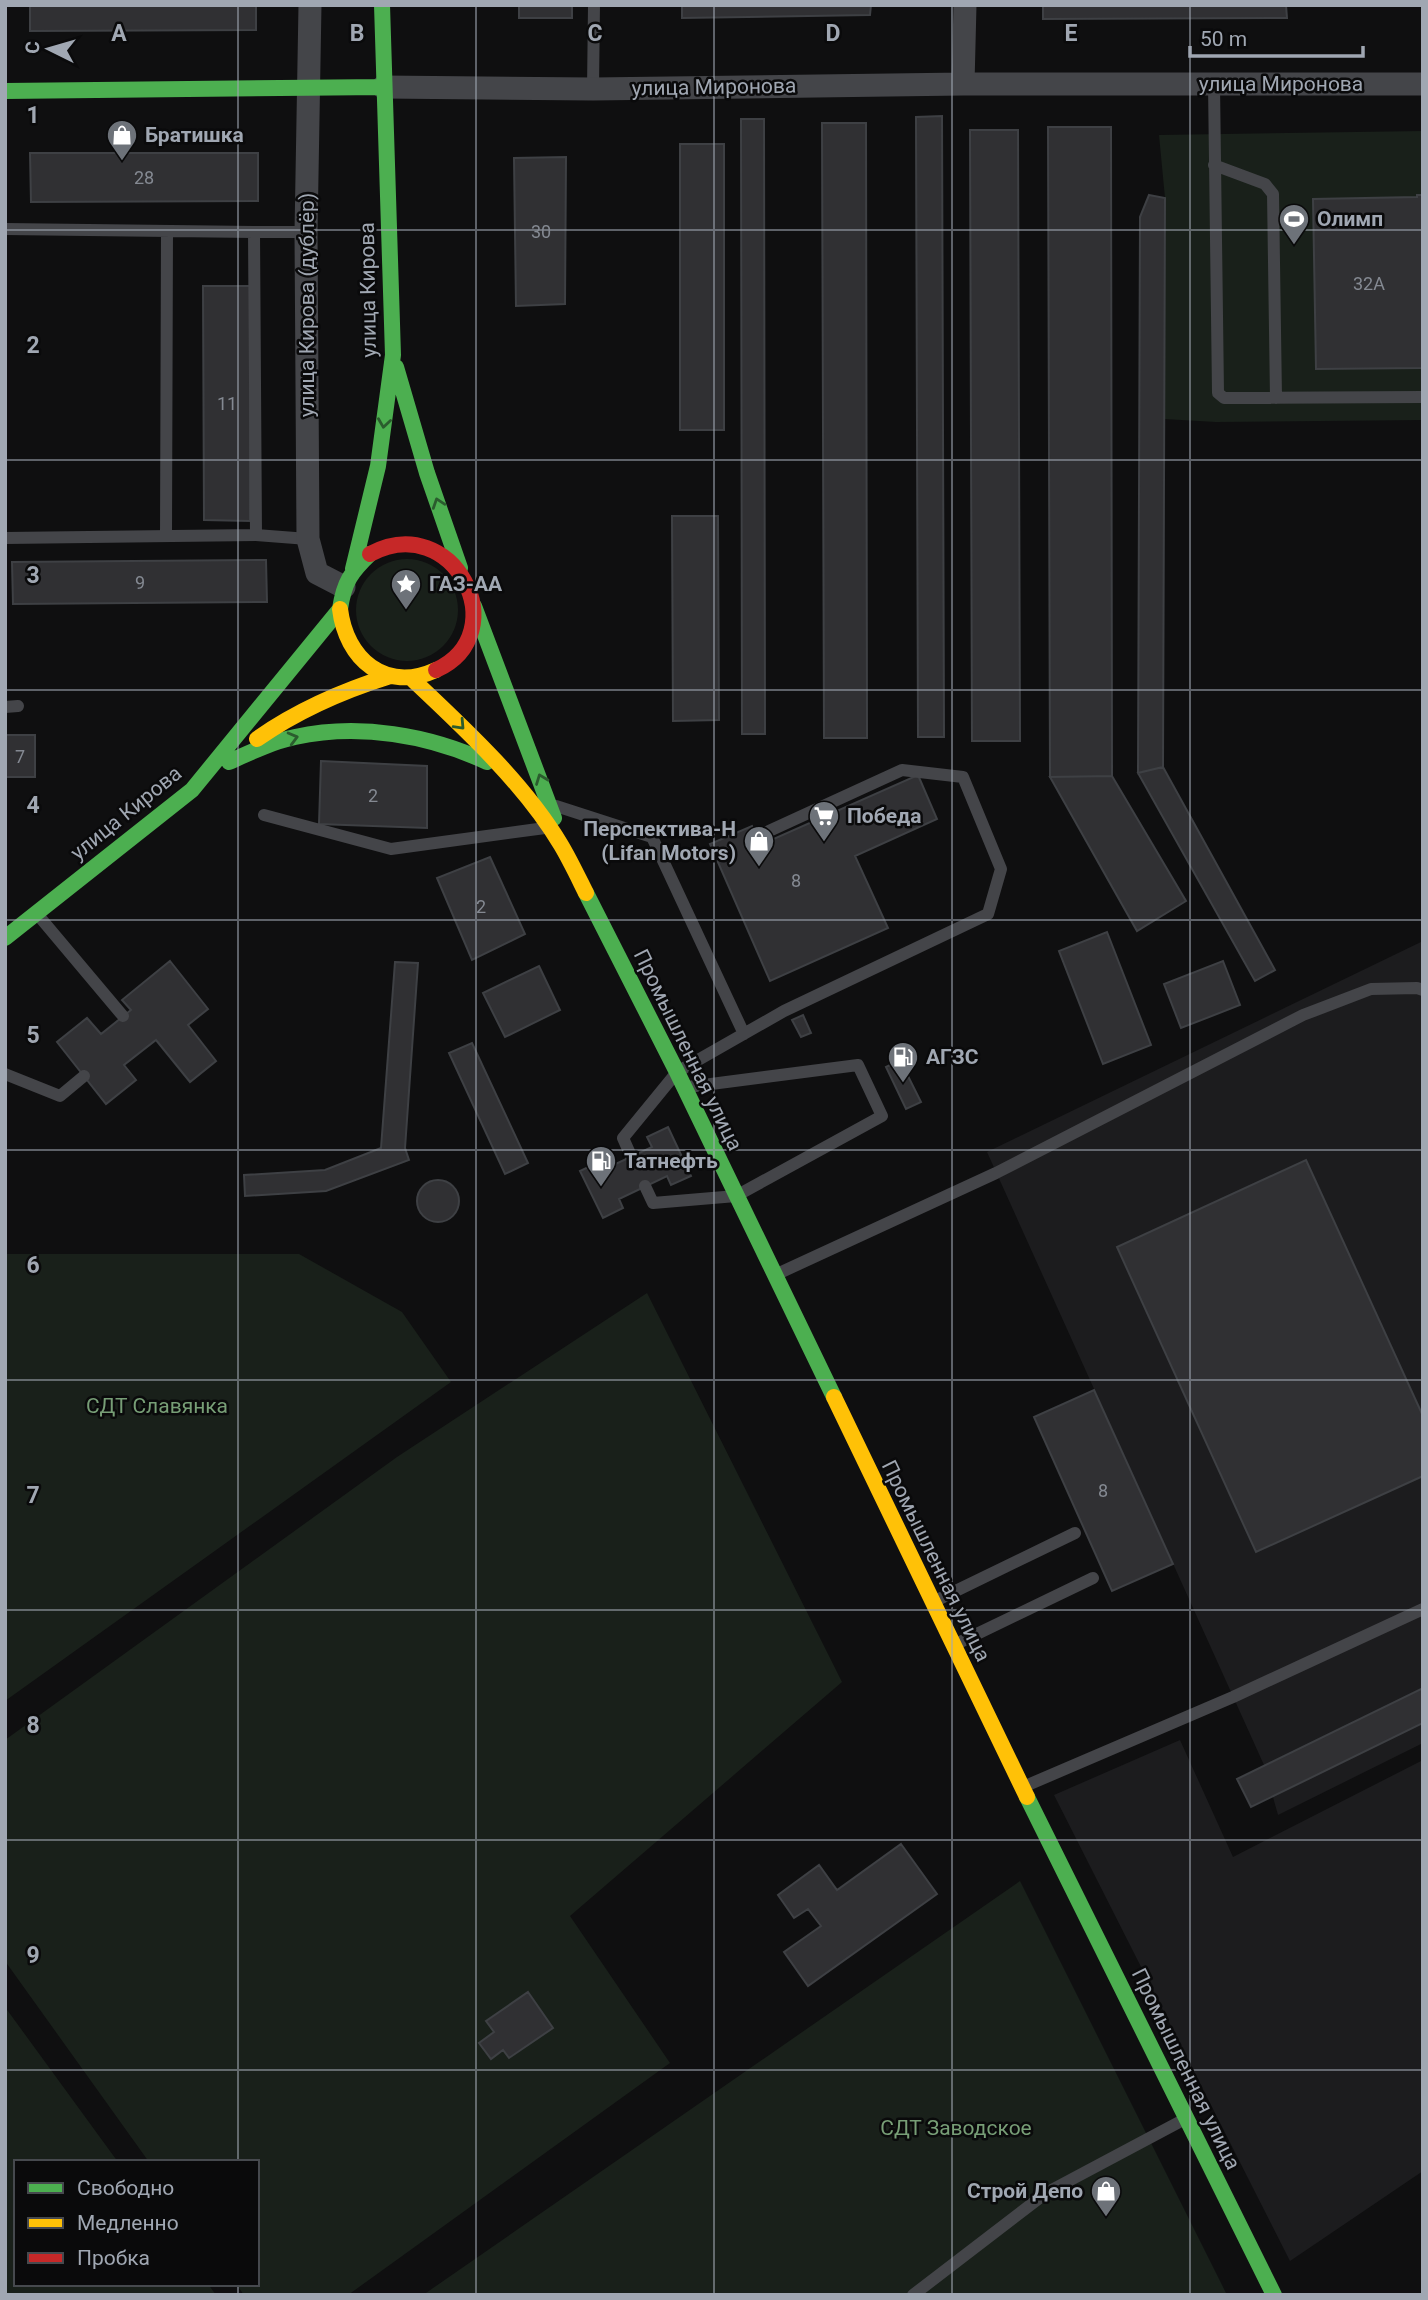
<svg xmlns="http://www.w3.org/2000/svg" width="1428" height="2300" viewBox="0 0 1428 2300" font-family="Roboto,sans-serif">
  <style>
    .built { fill: #1c1c1e }
    .green { fill: #19201a }
    .building { fill: #303033; stroke: #3e4044; stroke-width: 2 }
    .lines { fill: none; stroke-linecap: round; stroke-linejoin: round }
    .lane { stroke: #444549; stroke-width: 12 }
    .street { stroke: #444549; stroke-width: 23 }
    .fast { stroke: #4caf50; stroke-width: 16 }
    .slow { stroke: #ffc107; stroke-width: 16 }
    .jam { stroke: #c62828; stroke-width: 16 }
    .oneway { stroke: #2b5c2e }
    .grid { fill: none; stroke: #a0a7b2; stroke-width: 2; stroke-opacity: 0.55 }
    .labels { text-anchor: middle; dominant-baseline: central; stroke-width: 5; stroke-linejoin: round; paint-order: stroke }
    .number-label { font-size: 18px; fill: #848992 }
    .street-label { font-size: 21px; fill: #a0a7b2; stroke: #0a0a0b }
    .poi-label { font-size: 21px; font-weight: bold; fill: #a0a7b2; stroke: #0a0a0b; text-anchor: start }
    .park-label { font-size: 21px; fill: #779e76; stroke: #0a0a0b }
    .grid-label { font-size: 23px; text-anchor: middle; font-weight: bold; fill: #a0a7b2; stroke: #0a0a0b; stroke-width: 5; stroke-linejoin: round; paint-order: stroke }
  </style>
  <rect width="100%" height="100%" fill="#0f0f10"/>
  <!-- built -->
  <path class="built" d="M1423,941v802l-145,72 -14,-50 -277,-613z
    M1180,1740l53,117 190,-97v411l-133,90 -236,-466z"/>
  <!-- green -->
  <path class="green" d="M1423,131v289l-207,2 -52,-3 1,-221 -6,-63z
    M356 610a51 51 0 1 1 102 0a51 51 0 1 1-102 0Z
    M5,1254h294l103,58 49,70 -446,319z
    M647,1293l195,389 -272,234 100,147 -322,232h-104l-8,-11h21v-122h-108l-144,-201v-221l392,-283z
    M1020,1881l207,414h-804z
    M5,2007l113,155h-102v122h192l8,11h-211z"/>
  <!-- building -->
  <path class="building" d="M30,5h226v25l-226,1z
    M519,5h53v13h-53z
    M682,5h189l-1,10 -188,3z
    M1043,5h243l1,13 -244,1z
    M942,116l2,621h-26l-2,-620z
    M741,119h23l1,615h-23z
    M822,123h44l1,615h-43z
    M1048,127h63l1,649 -62,1z
    M970,130h48l2,611h-48z
    M680,144h44v286h-44z
    M30,153h228v48l-227,1z
    M566,157l-1,147 -49,2 -2,-148z
    M1149,195l16,3 -2,569 -25,6 2,-556z
    M1417,195h6v173l-107,1 -3,-170 104,-2z
    M203,286h47v235l-46,-1z
    M672,516h46l1,204 -46,1z
    M266,560l1,42 -254,2 -1,-42z
    M5,735h30v42h-30z
    M321,761l106,5v62l-108,-4z
    M1163,767l112,203 -20,11 -117,-208z
    M918,775l19,44 -82,37 33,72 -118,53 -60,-137 42,-18 8,19z
    M1112,776l74,125 -49,30 -87,-154z
    M490,857l35,77 -53,26 -35,-82z
    M1107,932l44,113 -48,19 -44,-113z
    M170,961l38,48 -20,16 28,36 -26,21 -34,-42 -32,25 12,15 -30,24 -49,-62 30,-24 14,16 30,-24 -9,-10z
    M1223,961l17,44 -59,23 -17,-44z
    M395,962l23,1 -13,185 4,12 -83,31 -81,5 -1,-21 81,-5 56,-22z
    M539,966l21,44 -55,27 -22,-44z
    M803,1015l8,18 -10,4 -9,-17z
    M472,1043l56,120 -23,11 -56,-121z
    M900,1060l21,42 -15,7 -20,-42z
    M668,1127l23,49 -20,9 -4,-9 -48,23 4,9 -20,10 -23,-47 21,-10 4,8 47,-22 -5,-10z
    M1306,1160l117,256v60l-167,76 -139,-305z
    M417 1201a21 21 0 1 1 42 0a21 21 0 1 1-42 0Z
    M1094,1390l79,174 -61,27 -78,-174z
    M1423,1688v35l-172,84 -14,-28z
    M901,1844l36,50 -129,92 -24,-34 37,-26 -13,-17 -14,9 -16,-23 41,-30 18,25z
    M528,1992l25,36 -44,30 -6,-8 -12,9 -12,-16 15,-11 -8,-11z"/>
  <g class="lines">
    <!-- lane -->
    <path class="lane" d="M1214,84l4,309 6,5 199,-1
      M593,89l1,-84
      M1214,165l51,19 8,10 3,204
      M5,229l249,3 2,303
      M254,232h52
      M166,536l1,-305
      M5,538l251,-3 52,4
      M5,707l13,-1
      M556,806l96,31 92,197
      M264,815l127,34 154,-21
      M38,915l85,101
      M5,1074l55,22 24,-20
      M631,1156l-8,-18 54,-66 107,-61 204,-97 13,-45 -38,-92 -61,-7 -133,61
      M645,1186l8,17 83,-7 146,-80 -24,-51 -170,22
      M775,1275l221,-102 307,-158 68,-26 46,-1 6,2
      M933,1602l142,-69
      M954,1645l139,-67
      M1023,1787l210,-90 190,-88
      M913,2295l133,-102 139,-74"/>
    <!-- street -->
    <path class="street" d="M310,5l-4,227 2,307 9,34 27,14
      M963,84l2,-79
      M383,87l210,2 370,-5h460"/>
    <!-- fast -->
    <path class="fast" d="M5,91l378,-4
      M396,367l31,106 33,95
      M353,569l25,-103 15,-111 -11,-350
      M474,606l80,212
      M229,762c22,-10 43,-20 66,-25 64,-14 134,-2 192,25
      M586,893l91,179 157,325
      M5,938l187,-148 148,-181c4,-27 11,-37 30,-55
      M1027,1797l247,498"/>
    <!-- slow -->
    <path class="slow" d="M340,609c6,50 45,84 96,61
      M411,678c52,49 113,105 150,167 9,15 17,32 25,48
      M257,739c41,-29 85,-48 133,-63
      M834,1397l193,400"/>
    <!-- jam -->
    <path class="jam" d="M370,554c83,-45 147,79 66,116"/>
  </g>
  <!-- one-way arrows -->
  <defs><path id="oneway-chevron" d="M-2-3.5L2.5 0L-2 3.5" fill="none" stroke-width="1.6" stroke-linecap="round" stroke-linejoin="round" transform="scale(1.75)"/></defs>
  <g class="oneway">
    <use href="#oneway-chevron" transform="translate(384 423) rotate(98)"/>
    <use href="#oneway-chevron" transform="translate(438 503) rotate(-109)"/>
    <use href="#oneway-chevron" transform="translate(460 725) rotate(47)"/>
    <use href="#oneway-chevron" transform="translate(293 738) rotate(-15)"/>
    <use href="#oneway-chevron" transform="translate(541 779) rotate(-111)"/>
  </g>
  <!-- grid -->
  <path class="grid" d="M238,5v2157M476,5v2290M714,5v2290M952,5v2290M1190,5v2290M5,230h1418M5,460h1418M5,690h1418M5,920h1418M5,1150h1418M5,1380h1418M5,1610h1418M5,1840h1418M5,2070h1418M238,2284v11"/>
  <!-- icons -->
  <defs>
    <g id="shop-pin" transform="scale(1.575)"><path d="M0 17L-7.5 6A9.5 9.5 0 1 1 7.5 6Z" fill="#6d7279" stroke="#0a0a0b"/><path d="M-5-2.5h2.3a2.7 3.5 0 0 1 5.4 0H5L5.5 6h-11ZM-1.5-2.5h3a1.5 2.3 0 0 0-3 0Z" fill="#fff"/></g>
    <g id="stadium-pin" transform="scale(1.575)"><path d="M0 17L-7.5 6A9.5 9.5 0 1 1 7.5 6Z" fill="#6d7279" stroke="#0a0a0b"/><path d="M0-5a6.5 5 0 1 0 0 10a6.5 5 0 1 0 0-10ZM-3.5-1.8h7v3.6h-7Z" fill="#fff"/></g>
    <g id="sight-pin" transform="scale(1.575)"><path d="M0 17L-7.5 6A9.5 9.5 0 1 1 7.5 6Z" fill="#6d7279" stroke="#0a0a0b"/><path d="M0-6L1.8-2.2L6-1.7L2.9 1.2L3.7 5.4L0 3.3L-3.7 5.4L-2.9 1.2L-6-1.7L-1.8-2.2Z" fill="#fff"/></g>
    <g id="supermarket-pin" transform="scale(1.575)"><path d="M0 17L-7.5 6A9.5 9.5 0 1 1 7.5 6Z" fill="#6d7279" stroke="#0a0a0b"/><path d="M-6-5.5h2.5l.6 2H6L4.5 2H-2.5L-4.4-4H-6ZM-1.5 3.2a1.3 1.3 0 1 0 .1 0ZM3 3.2a1.3 1.3 0 1 0 .1 0Z" fill="#fff"/></g>
    <g id="fuel-pin" transform="scale(1.575)"><path d="M0 17L-7.5 6A9.5 9.5 0 1 1 7.5 6Z" fill="#6d7279" stroke="#0a0a0b"/><path d="M-5.5-6h7V0h2V4h1.3V-2.5L3-4.5l.8-.8L6-3V5H2.5V1h-1V6h-7ZM-4.2-4.7v3.2H.2V-4.7Z" fill="#fff"/></g>
  </defs>
  <g fill-rule="evenodd">
    <use href="#shop-pin" x="122" y="135"/>
    <use href="#stadium-pin" x="1294" y="219"/>
    <use href="#sight-pin" x="406" y="584"/>
    <use href="#supermarket-pin" x="824" y="816"/>
    <use href="#shop-pin" x="759" y="841"/>
    <use href="#fuel-pin" x="903" y="1057"/>
    <use href="#fuel-pin" x="601" y="1161"/>
    <use href="#shop-pin" x="1106" y="2191"/>
  </g>
  <g class="labels">
    <!-- number labels -->
    <g class="number-label">
      <text x="144" y="177">28</text>
      <text x="541" y="231">30</text>
      <text x="1369" y="283">32А</text>
      <text x="227" y="403">11</text>
      <text x="140" y="582">9</text>
      <text x="20" y="756">7</text>
      <text x="373" y="795">2</text>
      <text x="796" y="880">8</text>
      <text x="481" y="906">2</text>
      <text x="1103" y="1490">8</text>
    </g>
    <!-- street labels -->
    <g class="street-label">
      <text x="1281" y="84">улица Миронова</text>
      <text transform="translate(714 87) rotate(-1)">улица Миронова</text>
      <text transform="translate(368 290) rotate(-91)">улица Кирова</text>
      <text transform="translate(307 305) rotate(-90)">улица Кирова (дублёр)</text>
      <text transform="translate(126 813) rotate(-39)">улица Кирова</text>
      <text transform="translate(688 1050) rotate(64)">Промышленная улица</text>
      <text transform="translate(936 1561) rotate(64)">Промышленная улица</text>
      <text transform="translate(1186 2069) rotate(64)">Промышленная улица</text>
    </g>
    <!-- poi labels -->
    <g class="poi-label">
      <text x="145" y="135">Братишка</text>
      <text x="1317" y="219">Олимп</text>
      <text x="429" y="584">ГАЗ-АА</text>
      <text x="847" y="816">Победа</text>
      <text x="736" y="829" text-anchor="end">Перспектива-Н<tspan x="736" dy="24">(Lifan Motors)</tspan></text>
      <text x="926" y="1057">АГЗС</text>
      <text x="624" y="1161">Татнефть</text>
      <text x="1083" y="2191" text-anchor="end">Строй Депо</text>
    </g>
    <!-- park labels -->
    <g class="park-label">
      <text x="157" y="1406">СДТ Славянка</text>
      <text x="956" y="2128">СДТ Заводское</text>
    </g>
  </g>
  <g class="grid-label">
    <text x="119" y="41">A</text>
    <text x="357" y="41">B</text>
    <text x="595" y="41">C</text>
    <text x="833" y="41">D</text>
    <text x="1071" y="41">E</text>
    <text x="33" y="123">1</text>
    <text x="33" y="353">2</text>
    <text x="33" y="583">3</text>
    <text x="33" y="813">4</text>
    <text x="33" y="1043">5</text>
    <text x="33" y="1273">6</text>
    <text x="33" y="1503">7</text>
    <text x="33" y="1733">8</text>
    <text x="33" y="1963">9</text>
  </g>
  <!-- border -->
  <rect width="1428" height="2300" fill="none" stroke="#a0a7b2" stroke-width="14"/>
  <!-- legend -->
  <rect x="14" y="2160" width="245" height="126" fill="#0a0a0b" stroke="#46494e" stroke-width="2"/>
  <rect x="28" y="2183" width="35" height="10" fill="#4caf50" stroke="#46494e" stroke-width="2"/>
  <text x="77" y="2195" font-size="21" fill="#a0a7b2">Свободно</text>
  <rect x="28" y="2218" width="35" height="10" fill="#ffc107" stroke="#46494e" stroke-width="2"/>
  <text x="77" y="2230" font-size="21" fill="#a0a7b2">Медленно</text>
  <rect x="28" y="2253" width="35" height="10" fill="#c62828" stroke="#46494e" stroke-width="2"/>
  <text x="77" y="2265" font-size="21" fill="#a0a7b2">Пробка</text>
  <!-- north arrow -->
  <g transform="translate(49 49) rotate(275)" stroke="#0a0a0b" stroke-width="5" paint-order="stroke">
  <path d="M0-5L12 26L0 18L-12 26Z" fill="#a0a7b2"/>
  <text y="-10" font-size="19" font-weight="bold" text-anchor="middle" fill="#a0a7b2">С</text>
  </g>
  <!-- scale -->
  <path d="M1190 46v10h173v-10" fill="none" stroke="#a0a7b2" stroke-width="3.5"/>
  <text x="1200" y="46" font-size="21" fill="#a0a7b2" stroke="#0a0a0b" stroke-width="5" paint-order="stroke">50 m</text>
</svg>
